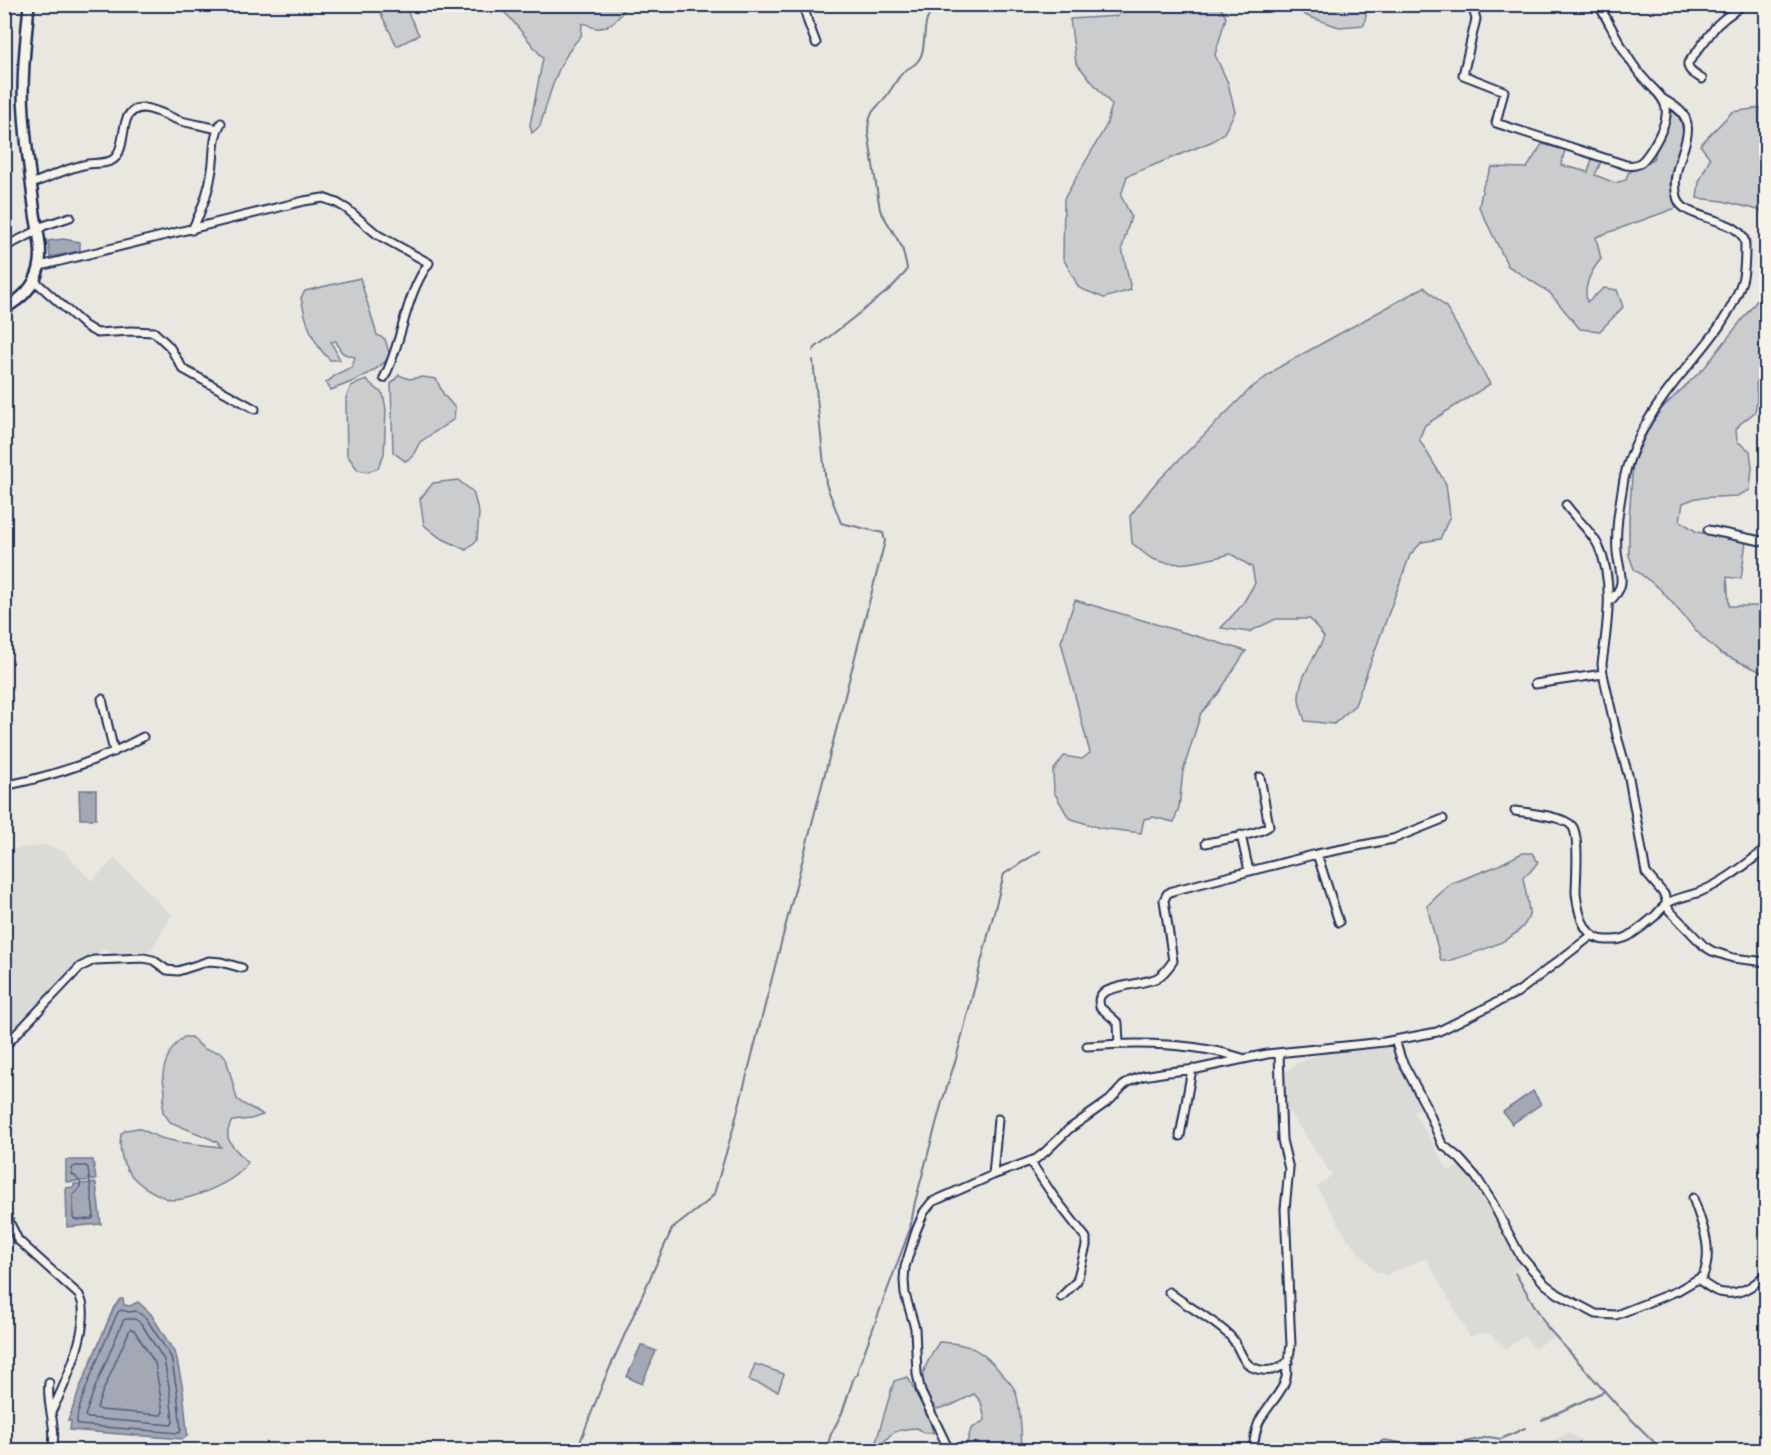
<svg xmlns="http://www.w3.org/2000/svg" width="1771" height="1455" viewBox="0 0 1771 1455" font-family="'Gochi Hand',sans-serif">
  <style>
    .built { fill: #dadad6 }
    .green { fill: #cbcccd; stroke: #737e96; stroke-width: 1.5 }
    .water { fill: #a3a8b4; stroke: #6d7892; stroke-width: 1.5 }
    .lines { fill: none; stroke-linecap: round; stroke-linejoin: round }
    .shore { stroke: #515f80; stroke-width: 1.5 }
    .stream { stroke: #6d7892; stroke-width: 2 }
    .minor-casing { stroke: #1b2f5e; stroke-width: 11 }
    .tertiary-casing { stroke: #1b2f5e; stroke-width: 14 }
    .minor { stroke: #f7f3e8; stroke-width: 7 }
    .tertiary { stroke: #f7f3e8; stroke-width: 9 }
  </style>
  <rect width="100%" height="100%" fill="#eae7e0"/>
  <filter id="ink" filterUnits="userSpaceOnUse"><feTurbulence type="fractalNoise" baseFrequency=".0167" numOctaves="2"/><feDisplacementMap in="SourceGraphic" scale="12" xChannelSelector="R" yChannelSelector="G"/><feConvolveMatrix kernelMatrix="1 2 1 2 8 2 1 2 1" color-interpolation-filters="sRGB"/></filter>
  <g filter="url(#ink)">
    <!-- built -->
    <path class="built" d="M45,845l18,6 29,30 23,-23 57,57 -21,35 -37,5 -9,-6 -25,14 -75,80v-192z
      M1383,1045l11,2 27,61 -7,5 21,33v3l14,22 12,-6 17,27 4,2 40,71 -10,7 41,65 -18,11 -11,-12 -18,13 -17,-15 -9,-1 -10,4 -44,-79 -40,17 -11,-4 -28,-33 -30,-51 15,-12 -44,-65 -4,-36 13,-10 25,-11z
      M1569,1432l24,18h-54z"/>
    <!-- green -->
    <path class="green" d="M395,4l9,1 15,30 -22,11 -17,-34z
      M497,5h129c-5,14 -24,31 -39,19h-5l-1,12c-24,25 -31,58 -41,90l-8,7 -2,-8 13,-67 -32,-39z
      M1124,5h95l7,12 -11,38 13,28 7,29 -11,21 -11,8 -86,35 -6,20 10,20 -9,32 9,42 -27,8 -25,-10 -16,-30 1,-59 42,-73 6,-21 -36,-42 -6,-44 48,-3z
      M1291,5h73l2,10 -2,10 -25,2 -32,-11z
      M1759,108l7,1v103l-43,-11 -26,-3 2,-16 11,-24 -10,-13 32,-33z
      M1673,110c23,23 -1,45 -3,71 0,8 5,19 6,27l-80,29 5,22c-10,12 -18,27 -14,43l17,-14 13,2 6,17 -23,24 -20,-2 -31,-37 -41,-26 -29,-59 4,-21 9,-19 35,1 15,-24 23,6 -4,15 27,7 4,-13 9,3 -6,13 20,8 11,-3 2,-7 25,-14z
      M360,278l17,57 8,4 5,17c-13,17 -38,26 -59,34l-5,-7 11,-9 15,-7 3,-10c-14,-3 -14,-4 -19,-16l-5,1 9,18h-10c-18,-17 -24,-38 -29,-62l4,-7z
      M1424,287l22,20 44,77 -65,41 -6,14 27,45 4,32 -10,23 -18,3 -12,13 -55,150 -21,19 -29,-3c-2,-7 -6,-16 -6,-23 0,-22 17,-41 25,-61l-14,-18h-34l-27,13 -28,-4 21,-23 13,-22 -3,-16 -21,-13c-25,6 -56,16 -80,4 -7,-4 -13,-10 -19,-15l-2,-27 23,-30 98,-98 30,-22z
      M1766,293v70l-10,21 1,15 -2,13 -15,12 -4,6 1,11 13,10 2,16 -2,23 -13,6 -41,2 -13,5 -3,18 17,11 49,9 -5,38 -14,-2 2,29h37v68l-46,-21 -18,-16 -42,-48 -26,-20 -5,-14v-35l4,-57 22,-48 50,-48 57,-73z
      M399,375l10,4 13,-2 14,2 8,16 11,13 -1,11 -34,23 -8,15 -7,4 -12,-9 -2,-68z
      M366,380l17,14 3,15 -2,45 -6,14 -10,4 -10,-2 -11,-15 -1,-57 5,-12z
      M458,480l15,12 6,21 -2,27 -11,10 -27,-13 -15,-12 -4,-26 13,-16z
      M1075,600l171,51 -28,43 -17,19 -18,58 -4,36 -5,15 -21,-5 -9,2 -3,14 -41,-5 -31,-10 -15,-26 -1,-21 11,-15 18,3 8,-6 -29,-111z
      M1522,853h10l6,9 -8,10 -7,5c1,8 7,32 6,38 -7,27 -56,37 -80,46h-8l-14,-55 23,-22 47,-18z
      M184,1037h7l13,12 18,4 4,5 11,41c8,8 18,9 26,16l-12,4 -19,2c-12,20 4,27 15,41 -6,18 -57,39 -75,38 -7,-1 -15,-6 -21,-9 -22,-12 -34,-31 -30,-57l5,-4 12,-2 23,10 17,4 43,5 -4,-5 -6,-3 -41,-17 -7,-10c-1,-7 1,-13 2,-19 0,-7 -3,-13 -2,-19 2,-14 9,-29 21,-37z
      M939,1342c30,1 44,8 63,32 5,5 12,12 14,19 5,17 5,37 6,55l2,2h-58l-1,-1 6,-20 14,-9 -4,-18 -7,-8 -22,11 -15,4c-6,-6 -14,-14 -15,-23 -2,-12 10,-34 17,-44z
      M755,1364l29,10 -6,17 -29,-11z
      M908,1377l22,44 3,12h-9l-7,-5c-21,1 -28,4 -38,22l-5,-1 20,-68z"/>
    <!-- water -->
    <path class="water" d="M63,239l17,3v9l-30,6 -2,-16z
      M79,790h17v29h-16z
      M1533,1091l8,13 -29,20 -9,-12z
      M66,1160h27l3,20 -30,2z
      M96,1183l5,41 -34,3 -1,-39 8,-1v-3z
      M120,1299h3l1,6 6,1 8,-4 13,12 25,41 7,35 4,41v5l-4,3 -113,-9 1,-9h-3l13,-36 33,-78z
      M641,1345l15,6 -14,33 -15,-7z"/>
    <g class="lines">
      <!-- shore -->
      <path class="shore" d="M75,1166h11l2,2 6,48 -2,3 -16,1 -3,-2v-23c9,-8 11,-13 -1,-21v-6z
        M121,1310l8,2 7,-1 10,7 25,39 6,34 4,39 -2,3 -100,-8 -2,-2c-3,-13 33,-93 41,-111z
        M125,1319h10l6,4 23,37 6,32 3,30 -2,3 -83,-7 -3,-2 9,-26 29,-69z
        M130,1329l4,1 21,33 8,49 -2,3 -61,-5 -3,-2 5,-15z"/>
      <!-- stream -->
      <path class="stream" d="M813,351l2,-3 75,-59 16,-17 1,-4 -5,-21 -22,-37 -12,-78c0,-7 1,-13 4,-19 3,-5 8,-9 12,-14 7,-8 12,-19 19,-27 5,-4 11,-6 15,-11 12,-15 -1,-46 21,-53v-4
        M1515,1273l33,55 69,77 45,45
        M1542,1420l63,-29
        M1372,1447l12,-7 44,8 13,-1 48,-10 12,2 24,-11
        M577,1450l26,-67 69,-154 35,-27 7,-8 19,-65 152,-588 -2,-8 -42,-10 -15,-39 -13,-124
        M826,1450l5,-16 11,-21 12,-36 4,-3v-5l52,-140 5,-27 27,-100 14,-43 48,-185 36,-23"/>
      <!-- minor casing -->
      <g class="minor-casing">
        <path id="minor" d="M803,4l5,18 8,21
          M1466,4l8,8 2,7 -13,56 41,16 -8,32 130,42c13,2 17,-3 25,-15 7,-11 17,-29 15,-42 -2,-11 -12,-18 -19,-26 -21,-22 -33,-52 -49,-78
          M1702,79c-6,-4 -15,-8 -14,-16l29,-38 8,-7 19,-14
          M31,184c19,-7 38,-17 57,-20 8,-1 21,0 27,-6 9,-10 7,-28 12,-40 11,-22 39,-1 54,3 12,3 25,5 37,8
          M192,230c10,-20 17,-38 20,-60 3,-16 0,-32 9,-47
          M4,247l33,-16 6,-5 27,-9
          M40,266l264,-65 19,-3 14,5 10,6 31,26 51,28c-25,34 -26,78 -45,115
          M35,281l50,45 12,7 34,-2 23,1 15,14 14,23 72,40
          M1566,505c10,14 24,25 32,40 17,36 9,81 4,119l1,10 14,62 12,42 17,95 18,21 5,16 35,36 8,5 21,7 33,4
          M1708,530l58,12
          M1609,602c5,-5 11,-11 12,-19 1,-10 -3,-21 -4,-31 -2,-24 3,-49 7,-73 7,-35 28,-68 50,-96 25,-31 56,-62 68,-102 3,-10 3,-25 3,-36 0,-28 -60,-24 -67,-45 -11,-31 16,-58 8,-80 -3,-10 -15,-16 -23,-21
          M1535,684l68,-10
          M102,699l12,53
          M4,786c49,-10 95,-25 139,-49
          M1515,811c13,2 49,5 57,15 8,9 4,53 4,67 2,20 8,48 32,47 8,0 14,0 21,-4 9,-6 18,-13 26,-20 4,-4 8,-10 13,-13 9,-6 23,-7 34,-12 24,-10 44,-27 64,-42
          M1241,835l8,36
          M1206,843c15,-3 52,-8 63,-17l-9,-49
          M1317,854l22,68
          M1395,1040l6,19 26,49 15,36 17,14 17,19 16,25 28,53 25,29 13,10 38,20 20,1 61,-24 26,-15c11,-27 -1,-52 -10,-78
          M1119,1044l-1,-21 -18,-16c-1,-5 -2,-9 2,-13 8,-8 42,-10 55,-16 7,-4 12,-11 16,-17l-9,-61 3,-6 5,-3 145,-37 76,-15 50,-20
          M1087,1046c51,-4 106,-4 155,12
          M4,1047l76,-80 14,-7 50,-2 9,2 14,10 11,1 31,-10 12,1 21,6
          M1763,1132l3,4
          M1180,1136l12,-67
          M1030,1161l24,36 32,41v8l-9,35 -16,16
          M993,1175l5,-56
          M4,1211l14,29 61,55c2,4 4,9 4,13 3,28 -19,80 -32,104
          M1699,1280c6,4 13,10 20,12 19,5 36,-6 47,-19
          M1169,1292c19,15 42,26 60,43 11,10 11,27 25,33 12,5 24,2 34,-6l3,-17 -6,-136 4,-40 -7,-29 -3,-87
          M49,1383c-3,23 9,44 3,67
          M949,1450l-28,-58 -4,-18 -2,-46 -10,-34 -1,-14 1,-13 11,-36 8,-19 8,-10 61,-27 43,-16 9,-7 24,-23 41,-29 13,-14 7,-5 13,-5 25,-4 29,-3 70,-15 117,-12 53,-10 81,-40 73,-56
          M1253,1450c1,-9 2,-19 6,-28 9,-19 33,-36 27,-59"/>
      </g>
      <!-- tertiary casing -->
      <g class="tertiary-casing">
        <path id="tertiary" d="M4,309c17,-10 30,-21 35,-41 4,-17 -1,-36 -4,-54 -4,-33 -9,-66 -11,-100 -3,-36 2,-73 5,-110"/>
      </g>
      <!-- minor -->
      <use href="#minor" class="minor"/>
      <!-- tertiary -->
      <use href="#tertiary" class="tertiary"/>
    </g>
  </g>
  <!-- margin -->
  <rect width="1771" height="1455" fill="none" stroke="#f7f3e8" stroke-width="24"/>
  <rect x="12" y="12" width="1747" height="1431" fill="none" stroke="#1b2f5e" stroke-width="2" filter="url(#ink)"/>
</svg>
